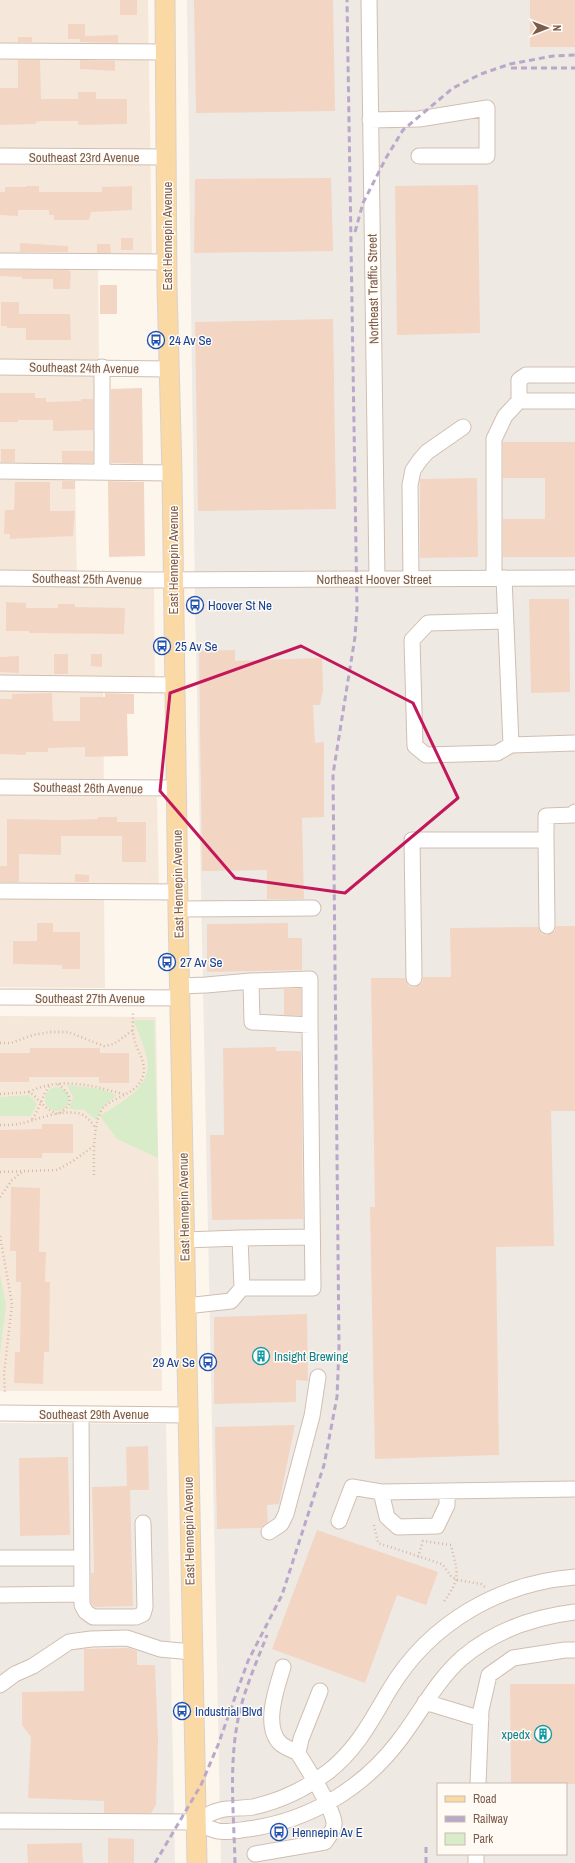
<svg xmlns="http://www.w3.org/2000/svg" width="575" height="1863" viewBox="0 0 575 1863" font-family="'Archivo Narrow',sans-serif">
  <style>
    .residential { fill: #f5e8da }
    .industrial { fill: #efe9e4; fill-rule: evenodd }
    .green { fill: #d8ecc9 }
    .building { fill: #f3d5c3 }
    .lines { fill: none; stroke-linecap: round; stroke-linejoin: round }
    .minor-casing { stroke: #d1beb0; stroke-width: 17 }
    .major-casing { stroke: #dad1cd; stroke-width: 21 }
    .path { stroke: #d9b8a5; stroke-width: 2.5; stroke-dasharray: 1 3; stroke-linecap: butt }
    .minor { stroke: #fff; stroke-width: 15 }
    .major { stroke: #fbd9a5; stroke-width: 19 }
    .rail { stroke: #b9a8c9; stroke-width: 3; stroke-dasharray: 6 4; stroke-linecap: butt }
    .marked { fill: none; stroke: #c2185b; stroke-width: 3; stroke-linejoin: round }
    .labels { text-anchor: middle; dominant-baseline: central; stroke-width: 3; stroke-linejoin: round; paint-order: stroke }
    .street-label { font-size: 13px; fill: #7a5c4d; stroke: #fffaf3 }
    .transit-label { font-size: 13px; fill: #164399; stroke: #fffaf3; text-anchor: start }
    .culture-label { font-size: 13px; fill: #0d838f; stroke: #fffaf3; text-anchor: start }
  </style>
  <rect width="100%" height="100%" fill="#fdf6ec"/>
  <!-- residential -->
  <path class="residential" d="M0,0h148l4,262h-54l2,207h-25l2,117 77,1 1,95h-52l1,114 53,1 2,93h-55l1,98 -105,-1z
    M0,1016l156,1 6,374h-162z"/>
  <!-- industrial -->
  <path class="industrial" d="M187,0h388v1863h-354l-26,-1263zM438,1784h128v70h-128z
    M0,1423l166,1 9,439h-175z"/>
  <!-- green -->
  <path class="green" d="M133,1020h21l4,138 -41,-19 -17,-23c21,-14 53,-29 47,-58 -3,-13 -9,-26 -14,-38z
    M67,1085l34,4 16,6c-11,10 -16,10 -20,26l-13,-11 -15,-1 4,-12z
    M45 1099a12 12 0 1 1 24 0a12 12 0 1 1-24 0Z
    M29,1095l8,9 -6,12h-31v-19z
    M0,1274l6,31 -6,50z"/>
  <!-- building -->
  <path class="building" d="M120,0h17v15h-17z
    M194,0h139l2,111 -139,2z
    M530,0h45v47h-45z
    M68,24h17v12l33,-1v8l-38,-1v-3h-12z
    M18,37h14v5h-14z
    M18,60h22l1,39h37v-7h18v7h31v25l-49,1v-4h-37l-5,1v2l-36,1v-37h18z
    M80,60l35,1v10l-35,-2z
    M331,178l2,73 -139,2 1,-74z
    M478,185l2,148 -83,2 -2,-149z
    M26,186h13v6h63v-5l30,-1v24l-41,2 -2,8h-35v-5h-5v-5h-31v6l-18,-1v-23h5v-5h21z
    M121,238h12v12h-12z
    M20,243l48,3v6h-48z
    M97,244h13l1,9h-14z
    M0,270h68l3,2 -1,17h-17v-10h-31v-2l-22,-1z
    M100,285h17v29h-17z
    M1,302h18v12h51l1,26h-45v-12h-19v-2h-6z
    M333,319l3,190 -138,2 -3,-189z
    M142,388l1,76 -32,-1v-74z
    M0,393h35v5h11v4l35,-1v-2h12v31l-40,1v-11h-35v2h-18z
    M503,442h72v115h-72v-38h42v-41h-42z
    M1,449h14v13h-14z
    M62,451h31v12h-31z
    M477,478l1,79 -58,1v-79z
    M62,481h13v8h-13z
    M108,481l36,1 1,74 -36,1z
    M15,482h35v29h25l-2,25 -63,3v-5h-6l1,-24h9z
    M529,599h40l1,93 -39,1z
    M6,602l20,1v5h32v-4h17v3l50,1 -1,26 -95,-1v-2h-23z
    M235,650v11l87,-3 1,32 -3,15h-7l2,38 9,-1v75l-22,1 2,81h-37v-29l-65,1 -3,-220z
    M54,654h14v20h-14z
    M91,654h11v13l-11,-1z
    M19,656v17l-19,-1v-15z
    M52,693l1,28h27v-24h25v-4l29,1v20h-7l1,42 -43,1v-10l-37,1v4h-22v3l-26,-1v-55h12v-5z
    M98,817h19v5h29v40h-24v-26h-61v19l-42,-1v28h-19v-16h7v-47l59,1 32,-1z
    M75,874l14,1v7h-14z
    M37,923h16v9h27v37h-18v-4l-49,-1v-23h24z
    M288,923v15h14v32l-95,2v-48z
    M556,926h19v185h-24l3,135 -58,1 3,208 -124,4 -5,-252h5l-4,-229h34l4,8 6,1 7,-4 1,-6h28l-1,-49 88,-1 4,7 5,1 8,-4z
    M301,988v28l-17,-1v-26z
    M276,1047v4h25l2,168 -91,1 -2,-85h14l-1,-87z
    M30,1048h70v5h29v30h-30v-6h-70v5h-29v-29h30z
    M42,1124h31v29h-31v5h-42v-28l42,-1z
    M11,1187l29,1 -1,64h7l-1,30h5l-1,70h-5l-1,32 -29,-1 1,-31h5l1,-70h-5v-31h-6z
    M307,1314l1,67 -12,-1v22l-82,2v-87z
    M295,1425l-16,79 -12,1 1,17 -7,6 -44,1 -2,-102z
    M148,1446l1,44h-19l3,116 -38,1 -4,-4v-30h3l-2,-86 35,-1 -1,-39z
    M68,1457l2,78 -50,1 -1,-78z
    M317,1530l121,42 -12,33 -29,-10 -32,88 -93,-34z
    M129,1648l8,3v14h18l3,76 -2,64 -5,8h-47v-12l-76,-3 3,-61 -9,-12v-33l62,-1v-42z
    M510,1684h65v100h-64z
    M108,1838l26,1v24h-26z
    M82,1843l1,20h-55l-1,-19z"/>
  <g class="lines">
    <!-- minor casing -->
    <g class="minor-casing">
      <path id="minor" d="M369,0l8,579
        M0,51l166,1
        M370,120l49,-1 68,-11v48h-68
        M0,156l167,1
        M0,261l167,1
        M0,367l169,2
        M102,367v105
        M519,401v-21l7,-5h49
        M0,471l172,2
        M0,578l151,2 424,-2
        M494,578v-139l11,-23 14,-15h56
        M504,578l7,167 64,-2
        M411,579l-1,-94 3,-15 7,-10 7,-8 36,-25
        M505,621l-77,2 -16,17 3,106 11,9 71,-2 14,-8
        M0,683l174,2
        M0,787l176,1
        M546,840l1,86
        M0,891l178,1
        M178,909l135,-1
        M414,978l-2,-138h134v-24l27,-1 2,-3
        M251,981l59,-2v46
        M180,986l26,-1 45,-4 1,41 58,3 3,263h-71l-11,13 -45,5
        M0,997l180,1
        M240,1238l72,-1
        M185,1240l55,-2 2,50
        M0,1413l188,2
        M81,1415l1,190 4,7 7,5h43l7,-3 2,-7 -2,-84
        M381,1492l6,25 11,10 39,-1 10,-21v-14
        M339,1521l13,-34 29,5 194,-3
        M269,1532l12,-8 5,-10 26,-98 6,-39
        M0,1558h82
        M0,1595l82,-1
        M283,1667c-6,20 -21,60 -2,77 5,4 12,6 17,9
        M0,1685l15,-11 18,-8 36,-24 22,-3 36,-1 33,11 32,3
        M425,1702l56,17
        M478,1784l3,-74 8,-35 24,-17 52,-8h10
        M0,1821l195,1c7,-4 15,-9 22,-11 11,-4 25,-2 36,-4 27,-6 54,-19 76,-36 29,-23 43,-52 61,-82 40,-66 109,-106 185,-112
        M195,1822c8,3 15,7 23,9 9,2 21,-1 30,-2 60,-8 113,-39 150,-87 22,-28 37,-60 64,-84 32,-27 72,-41 113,-46
        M255,1854l70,-12c4,-6 10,-13 9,-20 -3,-18 -26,-52 -36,-69l3,-14 19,-48
        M476,1854v9"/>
    </g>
    <!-- major casing -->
    <g class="major-casing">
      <path id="major" d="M165,0l2,286 5,187 6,436 19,954"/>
    </g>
    <!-- path -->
    <path class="path" d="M0,1043h11l22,-8 17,-3h18l36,14 10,-2 19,-14
      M29,1092c30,-16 67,-6 97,3
      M0,1094l29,-2c13,9 13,16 29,22 17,-9 14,-19 0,-30
      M32,1119c8,-10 10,-24 18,-34
      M0,1125c6,0 13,0 19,-1 18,-4 43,-16 62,-10 7,3 11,9 15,15
      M0,1172l57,-2 16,-9 22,-16
      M94,1175c0,-17 -2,-57 11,-69 13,-11 32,-12 38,-30 4,-14 -6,-24 -9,-38 -2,-8 -1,-18 -1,-27
      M0,1197l12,-17 11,-9
      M0,1236l12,68 -8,70 1,20
      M374,1525l4,18 64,21 9,12 6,4 24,4 4,3
      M418,1557l5,-16 28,4c7,29 10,33 -8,58"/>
    <!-- minor -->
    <use href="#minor" class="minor"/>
    <!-- major -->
    <use href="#major" class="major"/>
    <!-- rail -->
    <path class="rail" d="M511,68h64
      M355,232l8,-29 23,-45 17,-28 50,-42 28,-14 29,-10 43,-8 22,-1
      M426,1847v16
      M155,1863l46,-78 17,-40 30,-84 34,-66 42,-130 13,-68 2,-49 -6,-574 22,-137 2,-29 -10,-608
      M235,1863c-1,-45 -6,-93 2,-138 5,-31 19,-61 30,-90"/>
  </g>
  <!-- marked area -->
  <path class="marked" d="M301,646l112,57 45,95 -113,95 -110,-15 -75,-87 10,-98z"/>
  <!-- icons -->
  <defs>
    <g id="bus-ring" transform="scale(0.9)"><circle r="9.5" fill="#fffaf3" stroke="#1a4fb4" stroke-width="1.5"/><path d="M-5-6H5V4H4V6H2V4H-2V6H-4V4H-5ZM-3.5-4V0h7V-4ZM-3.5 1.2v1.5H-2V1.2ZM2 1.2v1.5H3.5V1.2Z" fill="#1a4fb4"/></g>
    <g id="building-ring" transform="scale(0.9)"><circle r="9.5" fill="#fffaf3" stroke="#0f9aa8" stroke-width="1.5"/><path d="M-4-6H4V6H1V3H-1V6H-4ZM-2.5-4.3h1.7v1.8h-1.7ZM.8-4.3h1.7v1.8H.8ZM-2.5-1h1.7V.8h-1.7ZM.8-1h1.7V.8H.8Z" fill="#0f9aa8"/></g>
  </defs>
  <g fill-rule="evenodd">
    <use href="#bus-ring" x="156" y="340"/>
    <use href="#bus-ring" x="195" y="605"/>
    <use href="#bus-ring" x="162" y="646"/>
    <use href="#bus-ring" x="167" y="962"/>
    <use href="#building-ring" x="261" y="1356"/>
    <use href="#bus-ring" x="208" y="1362"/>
    <use href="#bus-ring" x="182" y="1711"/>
    <use href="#building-ring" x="543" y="1734"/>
    <use href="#bus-ring" x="279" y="1832"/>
  </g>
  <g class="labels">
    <!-- street labels -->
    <g class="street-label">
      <text x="84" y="157">Southeast 23rd Avenue</text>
      <text transform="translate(167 236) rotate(-90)">East Hennepin Avenue</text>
      <text transform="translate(373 289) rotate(-91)">Northeast Traffic Street</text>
      <text transform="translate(84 368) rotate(1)">Southeast 24th Avenue</text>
      <text transform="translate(173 560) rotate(-90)">East Hennepin Avenue</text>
      <text transform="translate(87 579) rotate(1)">Southeast 25th Avenue</text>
      <text x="374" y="579">Northeast Hoover Street</text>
      <text transform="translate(88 788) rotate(1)">Southeast 26th Avenue</text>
      <text transform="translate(178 884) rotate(-91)">East Hennepin Avenue</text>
      <text x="90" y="998">Southeast 27th Avenue</text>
      <text transform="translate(184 1207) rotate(-91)">East Hennepin Avenue</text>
      <text x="94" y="1414">Southeast 29th Avenue</text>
      <text transform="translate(189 1531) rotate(-91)">East Hennepin Avenue</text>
    </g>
    <!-- transit labels -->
    <g class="transit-label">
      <text x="169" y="340">24 Av Se</text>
      <text x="208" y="605">Hoover St Ne</text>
      <text x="175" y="646">25 Av Se</text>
      <text x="180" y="962">27 Av Se</text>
      <text x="195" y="1362" text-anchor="end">29 Av Se</text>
      <text x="195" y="1711">Industrial Blvd</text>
      <text x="292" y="1832">Hennepin Av E</text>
    </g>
    <!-- culture labels -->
    <g class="culture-label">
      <text x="274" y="1356">Insight Brewing</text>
      <text x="530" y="1734" text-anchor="end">xpedx</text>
    </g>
  </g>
  <!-- legend -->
  <rect x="437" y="1783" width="130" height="72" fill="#fffaf3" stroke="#cabbb1"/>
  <rect x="445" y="1796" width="20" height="6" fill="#fbd9a5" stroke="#cabbb1"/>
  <text x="473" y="1803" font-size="12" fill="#7a5c4d">Road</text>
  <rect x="445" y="1816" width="20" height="6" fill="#b9a8c9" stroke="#cabbb1"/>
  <text x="473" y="1823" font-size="12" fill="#7a5c4d">Railway</text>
  <rect x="445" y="1833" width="20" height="12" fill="#d8ecc9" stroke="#cabbb1"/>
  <text x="473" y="1843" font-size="12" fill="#7a5c4d">Park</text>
  <!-- north arrow -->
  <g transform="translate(547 28) rotate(90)" stroke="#fffaf3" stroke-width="3" paint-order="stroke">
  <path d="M0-3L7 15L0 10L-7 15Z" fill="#7a5c4d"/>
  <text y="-6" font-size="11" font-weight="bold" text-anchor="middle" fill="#7a5c4d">N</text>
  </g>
</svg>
